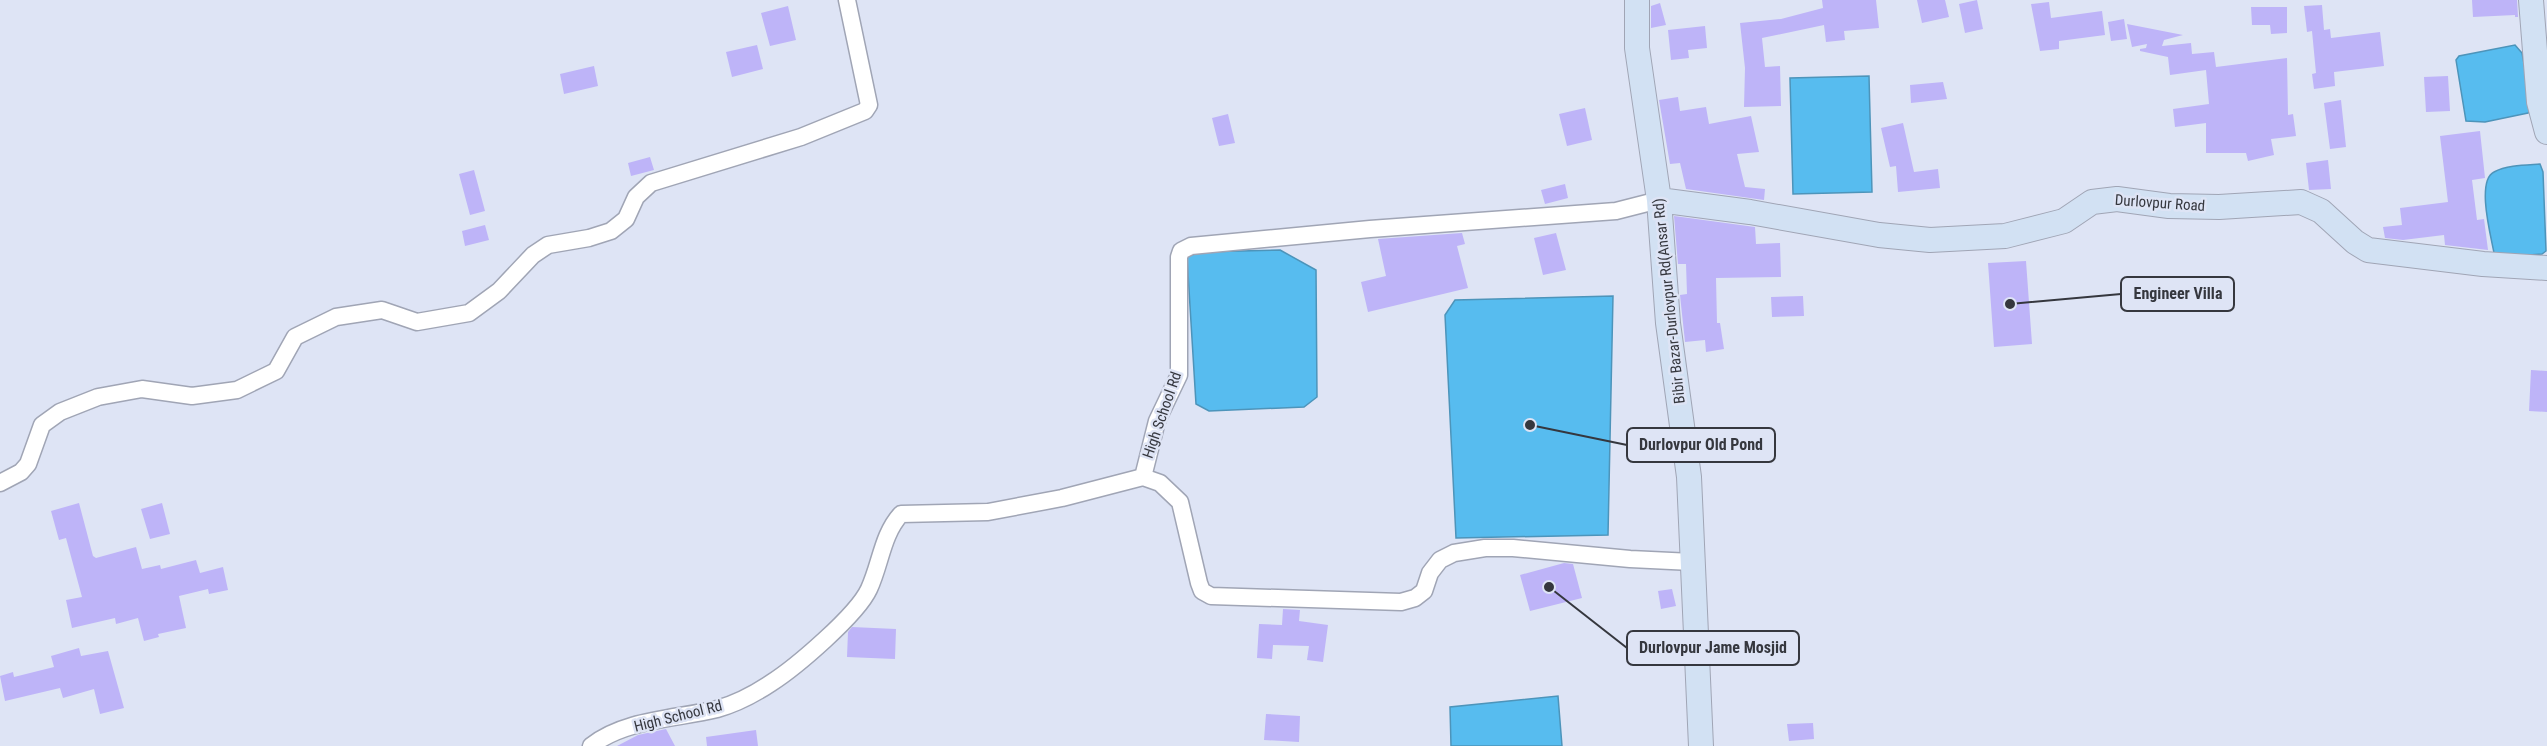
<svg xmlns="http://www.w3.org/2000/svg" width="2547" height="746" viewBox="0 0 2547 746" font-family="'Roboto Condensed',sans-serif">
  <style>
    .water { fill: #57bcef; stroke: #4d94ba; stroke-width: 1.5 }
    .building { fill: #beb4f8 }
    .lines { fill: none; stroke-linecap: round; stroke-linejoin: round }
    .street-casing { stroke: #a0a5b5; stroke-width: 19 }
    .secondary-casing { stroke: #a0a5b5; stroke-width: 26 }
    .street { stroke: #fff; stroke-width: 16 }
    .secondary { stroke: #d2e1f3; stroke-width: 24 }
    .labels { text-anchor: middle; dominant-baseline: central; stroke-width: 5; stroke-linejoin: round; paint-order: stroke }
    .street-label { font-size: 15px; fill: #35373e; stroke: #dee4f5 }
    .leader { fill: none; stroke: #35373e; stroke-width: 2 }
    .callout-dot { fill: #35373e; stroke: #dee4f5; stroke-width: 2 }
    .callout { fill: #dee4f5; stroke: #35373e; stroke-width: 2 }
    .callout-label { font-size: 16px; text-anchor: middle; font-weight: bold; fill: #35373e }
  </style>
  <rect width="100%" height="100%" fill="#dee4f5"/>
  <!-- water -->
  <path class="water" d="M2515,45l7,8 11,57 -5,3 -43,9 -19,-1 -10,-61 3,-4z
    M1869,76l3,116 -79,2 -3,-116z
    M2540,164l3,8 3,79 -4,3 -39,3 -9,-4c-3,-17 -18,-72 0,-81 13,-7 32,-7 46,-8z
    M1280,250l36,20 1,127 -13,10 -95,4 -13,-7 -9,-147 12,-5z
    M1613,296l-5,239 -152,3 -11,-223 10,-15z
    M1558,696l4,50h-111l-1,-39z"/>
  <!-- building -->
  <path class="building" d="M1822,0h54l3,28 -35,3 1,9 -19,2 -2,-17 -62,13 3,29 15,-1 1,40 -37,1 1,-39 -5,-45 41,-4 42,-11z
    M1917,0h28l4,17 -27,6z
    M1977,0l6,29 -18,4 -6,-29z
    M2472,0h45l1,17h-3v-2l-42,2z
    M2049,2l2,16 51,-7 3,24 -46,6v8l-19,2 -9,-47z
    M1660,3l6,22 -15,3v-22z
    M2322,5l2,25 6,-1 1,9 49,-6 4,34 -50,6 1,14 -21,3 -2,-15 4,-1 -4,-42 -5,1 -3,-26z
    M788,6l8,34 -26,6 -9,-33z
    M2251,7h36v26l-16,1 -1,-9h-18z
    M2124,19l3,20 -16,2 -3,-19z
    M2127,24l56,11 -19,5 -2,6 29,-3 1,11 22,-2 2,15 71,-9 1,57 5,-1 3,22 -25,3 3,16 -26,6 -2,-8h-40v-30l-31,4 -2,-18 36,-5 -3,-34 -36,5 -2,-18 -28,-6v-2l6,-1 1,-4 -15,3z
    M1705,26l2,22 -19,2 1,8 -18,2 -3,-30z
    M757,45l6,24 -31,8 -6,-25z
    M594,66l4,20 -34,8 -4,-20z
    M2448,76l2,35 -24,1 -2,-35z
    M1943,82l4,17 -36,4 -1,-18z
    M1678,97l2,14 26,-4 3,17 42,-8 8,36 -22,2 8,33 20,2 -1,11 -78,-11 -6,-26 -10,1 -11,-64z
    M2341,100l5,47 -16,2 -6,-46z
    M1585,108l7,32 -25,6 -8,-32z
    M1228,114l7,29 -16,3 -7,-28z
    M1903,123l11,49 24,-3 2,19 -42,4 -2,-26 -6,1 -9,-39z
    M2480,131l5,47 -13,2 5,40 7,-1 4,31 -43,-5 -1,-10 -41,5 -18,-2 -2,-11 19,-2 -2,-17 48,-6 -8,-66z
    M650,157l4,13 -23,6 -3,-13z
    M2328,160l3,29 -22,1 -3,-27z
    M474,170l11,41 -15,4 -11,-41z
    M1565,184l3,14 -23,6 -4,-14z
    M1674,216l81,11 1,17 24,-1 1,34 -65,1 1,45h3l4,26 -18,3 -1,-12 -20,2 -5,-47 7,-1 -1,-30h-8z
    M485,225l4,15 -24,6 -3,-15z
    M1462,233l3,11 -8,2 11,42 -100,24 -7,-30 25,-6 -8,-37z
    M1556,233l10,37 -23,5 -9,-37z
    M2026,261l6,83 -38,3 -6,-84z
    M1803,296l1,20 -32,1 -1,-20z
    M2531,370l16,1v41l-18,-1z
    M79,503l14,53 3,2 40,-11 6,22 18,-4 1,4 35,-9 4,13 23,-6 5,23 -19,4 -1,-5 -29,7 7,32 -28,6 1,3 -15,4 -6,-23 -22,6 -1,-6 -43,10 -6,-28 16,-3 -16,-59 -7,2 -8,-29z
    M162,503l8,31 -20,5 -9,-30z
    M1564,563l9,1 9,34 -52,13 -10,-36z
    M1672,589l4,17 -15,3 -3,-18z
    M1283,609l17,1 -1,11 29,4 -5,37 -16,-2 2,-14 -36,-1 -1,14 -15,-1 2,-34 23,1z
    M852,627l44,2 -1,30 -48,-2 1,-25z
    M79,648l2,8 27,-5 16,57 -24,6 -6,-25 -31,9 -3,-10 -55,13 -5,-25 13,-4 1,5 40,-10 -3,-11z
    M1266,714l34,2 -1,26 -35,-2z
    M1813,723l1,16 -25,2 -2,-17z
    M666,729l9,17h-58l21,-11z
    M756,730l2,16h-51l-1,-9z"/>
  <g class="lines">
    <!-- street casing -->
    <g class="street-casing">
      <path id="street" d="M1143,477l17,6 20,19 19,81 3,8 9,5 190,6 14,-4 9,-7 6,-18 10,-13 14,-7 31,-5h28l117,11 62,3
        M0,483l21,-11 7,-8 14,-39 18,-13 38,-15 44,-8 50,7 45,-6 39,-19 19,-34 41,-20 46,-7 35,12 52,-9 30,-22 34,-36 15,-10 41,-7 22,-7 15,-12 10,-22 15,-14 150,-46 64,-26 4,-6 -22,-105
        M591,746c34,-27 86,-27 126,-37 18,-5 39,-16 54,-26 25,-16 86,-68 98,-94 12,-26 13,-54 32,-75l87,-2 74,-14 81,-21 14,-56 22,-46v-118l2,-6 10,-5 179,-17 246,-18 43,-11"/>
    </g>
    <!-- secondary casing -->
    <g class="secondary-casing">
      <path id="secondary" d="M1637,0v48l22,152 9,123 21,154 12,269
        M2531,0l8,102 8,30
        M1659,200l91,12 129,23 51,5 75,-4 59,-15 28,-19 25,-3 52,7 50,1 82,-5 20,9 34,31 13,8 115,14 64,4"/>
    </g>
    <!-- street -->
    <use href="#street" class="street"/>
    <!-- secondary -->
    <use href="#secondary" class="secondary"/>
  </g>
  <g class="labels">
    <!-- street labels -->
    <g class="street-label">
      <text transform="translate(2160 203) rotate(4)">Durlovpur Road</text>
      <text transform="translate(1669 301) rotate(-96)">Bibir Bazar-Durlovpur Rd(Ansar Rd)</text>
      <text transform="translate(1162 415) rotate(-71)">High School Rd</text>
      <text transform="translate(678 716) rotate(-14)">High School Rd</text>
    </g>
  </g>
  <!-- callouts -->
  <path class="leader" d="M2010 304L2121 294M1530 425L1627 445M1549 587L1627 648"/>
  <g class="callout-dot">
    <circle cx="2010" cy="304" r="6"/>
    <circle cx="1530" cy="425" r="6"/>
    <circle cx="1549" cy="587" r="6"/>
  </g>
  <g class="callout">
    <rect x="2121" y="277" width="113" height="34" rx="6"/>
    <rect x="1627" y="428" width="148" height="34" rx="6"/>
    <rect x="1627" y="631" width="172" height="34" rx="6"/>
  </g>
  <g class="callout-label">
    <text x="2178" y="299">Engineer Villa</text>
    <text x="1701" y="450">Durlovpur Old Pond</text>
    <text x="1713" y="653">Durlovpur Jame Mosjid</text>
  </g>
</svg>
